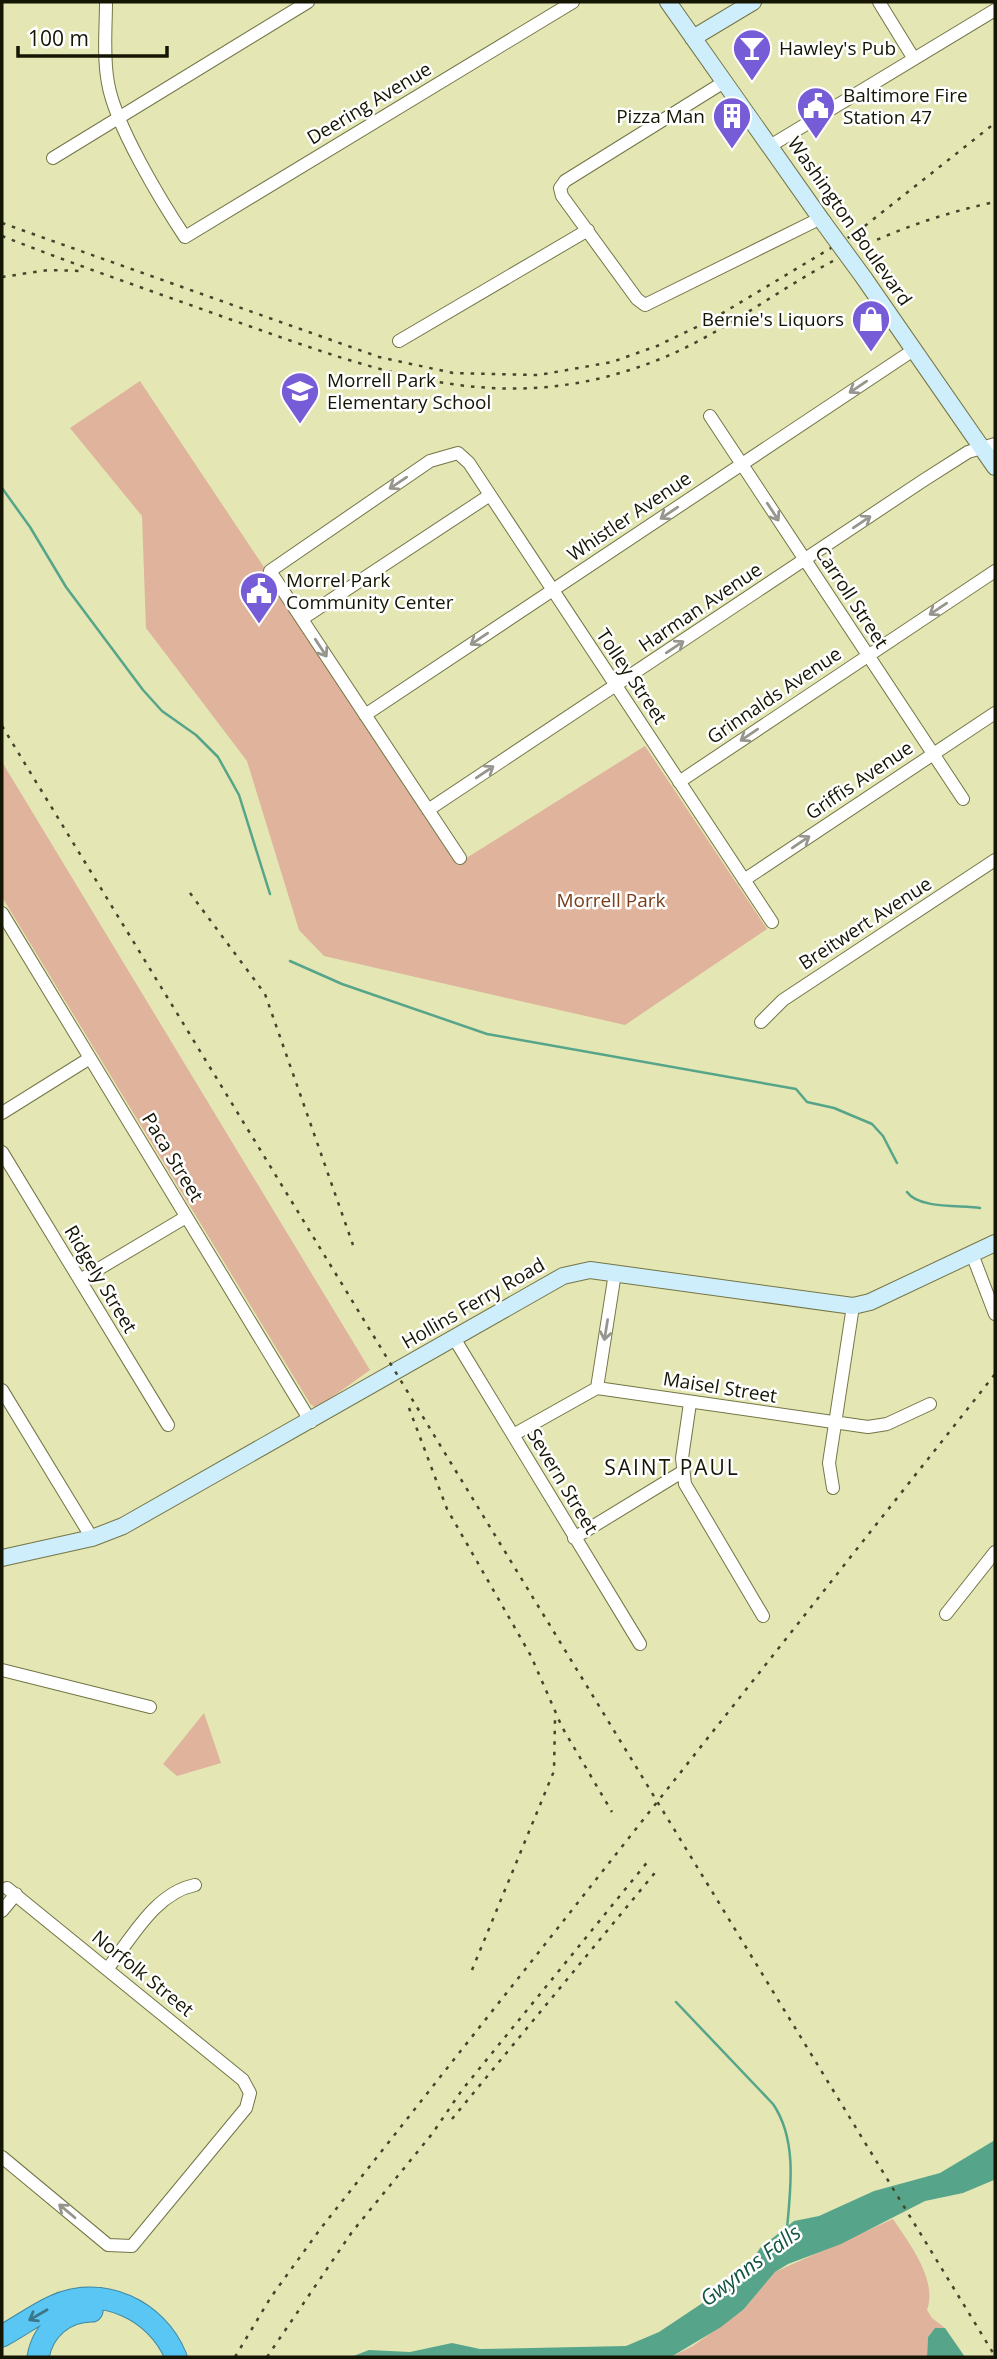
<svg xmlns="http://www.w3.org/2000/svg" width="997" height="2359" viewBox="0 0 997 2359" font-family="'Open Sans',sans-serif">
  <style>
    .green { fill: #dfb39c }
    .water { fill: #56a58a }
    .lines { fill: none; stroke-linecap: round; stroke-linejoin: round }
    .stream { stroke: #56a58a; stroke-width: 2.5 }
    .street-casing { stroke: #747546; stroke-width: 14 }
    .secondary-casing { stroke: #747546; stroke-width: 18 }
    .highway-casing { stroke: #4288a0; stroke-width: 23 }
    .street { stroke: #fff; stroke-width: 12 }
    .secondary { stroke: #ceeefc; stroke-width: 16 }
    .highway { stroke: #5ac6f4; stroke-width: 21 }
    .rail { stroke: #44452b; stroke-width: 2.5; stroke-dasharray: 3.5 7; stroke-linecap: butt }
    .secondary-bridge-casing { stroke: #747546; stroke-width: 18; stroke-linecap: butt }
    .secondary-bridge { stroke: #ceeefc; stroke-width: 16 }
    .oneway { stroke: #96968e }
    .oneway2 { stroke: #3b7688 }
    .labels { text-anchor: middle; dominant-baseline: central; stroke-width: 5; stroke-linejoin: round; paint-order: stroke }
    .poi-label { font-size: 19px; fill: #151503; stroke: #fff; text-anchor: start }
    .street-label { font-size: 19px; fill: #151503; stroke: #fff }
    .park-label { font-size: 19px; fill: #783d19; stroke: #fff }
    .neighbourhood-label { font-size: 21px; letter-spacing: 2px; fill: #151503; stroke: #fff }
    .water-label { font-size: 21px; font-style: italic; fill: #125441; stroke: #fff }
  </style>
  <rect width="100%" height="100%" fill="#e4e6b3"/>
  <!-- green -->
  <path class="green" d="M140,381l320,481 185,-116 122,183 -142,96 -301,-69 -25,-26 -52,-169 -101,-133 -4,-112 -72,-88z
    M2,762l368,608 -53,38 -6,-3 -309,-508z
    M204,1713l17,50 -44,13 -14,-12z
    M893,2219c16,24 45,61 34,91l5,8 13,10h-10l-7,9 -1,20h-256l22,-11 51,-37 31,-37z"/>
  <!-- water -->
  <path class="water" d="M995,2140l-1,40 -31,13 -38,8 -84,43 -53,20 -13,8 -31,37 -23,18 -50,30h-320l18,-7 41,2 42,-9 28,6 146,-3 33,-14 84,-56 17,-28 34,-27 25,-5 55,-25 66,-18z
    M935,2328h10l20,29h-38l1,-20z"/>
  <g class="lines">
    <!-- stream -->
    <path class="stream" d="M2,488l28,39 36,60 77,103 19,21 34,24 22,22 21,38 31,99
      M290,961l52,23 145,50 309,55 11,13 27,6 38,16 11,12 14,27
      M907,1192c12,17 53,13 73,16
      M676,2002l97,102c24,35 18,83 14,124"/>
    <!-- street casing -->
    <g class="street-casing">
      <path id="street" d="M106,2c0,26 -3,55 2,81 7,42 53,118 77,154l388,-235
        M879,2l35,57
        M724,82l-159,99 -5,7 2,8 75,103 8,6 176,-87
        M770,146l225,-136
        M53,158l255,-156
        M399,341l189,-111
        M710,416l253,383
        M302,619l188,-124
        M365,715l550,-366
        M679,782l316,-211
        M428,810l496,-330 44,-28 27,-8
        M460,858l-190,-287 160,-110 28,-8 11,10 303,459
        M744,880l251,-167
        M2,913l309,509
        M761,1022l22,-22 212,-140
        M2,1113l88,-55
        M2,1152l166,273
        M972,1254l23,60
        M80,1280l106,-63
        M454,1338l186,306
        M597,1388l18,-115
        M2,1390l90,148
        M690,1403l-8,55 3,26 78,132
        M513,1435l84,-47 271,39 19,-3 43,-20
        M833,1488l-4,-25 24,-157
        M574,1538l108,-66
        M946,1614l49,-62
        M2,1670l148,37
        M2,1911l14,-17
        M108,1968c24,-30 47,-75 87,-83
        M2,2157l106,88 24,1 114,-138 4,-15 -7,-13 -236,-192"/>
    </g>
    <!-- secondary casing -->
    <g class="secondary-casing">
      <path id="secondary" d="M668,2l155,220
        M693,38l60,-36
        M864,278l131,189
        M2,1558l90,-20 31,-12 440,-250 27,-6 263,36 17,-4 125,-59"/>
    </g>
    <!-- highway casing -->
    <g class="highway-casing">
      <path id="highway" d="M2,2336c17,-9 34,-22 52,-30 48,-22 103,4 122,51
        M38,2357c5,-27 26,-46 54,-46"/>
    </g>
    <!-- street -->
    <use href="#street" class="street"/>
    <!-- secondary -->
    <use href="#secondary" class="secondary"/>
    <!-- highway -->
    <use href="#highway" class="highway"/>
    <!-- rail -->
    <path class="rail" d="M2,223l377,134 74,16 86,2 73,-13 45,-16 54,-26 145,-87 139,-110
      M2,236c76,30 153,56 230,84 150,53 275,103 433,37 52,-22 98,-56 148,-85 58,-33 116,-56 182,-70
      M2,277l46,-7 33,1
      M2,726l993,1630
      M190,893l75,101 88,251
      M409,1408l38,101 84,147 31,71 50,85
      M472,1970l82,-199 1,-52
      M452,2119l206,-250
      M235,2357l36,-60 50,-69 674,-854
      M267,2357l85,-125 80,-98 30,-44 187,-230"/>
    <!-- secondary-bridge casing -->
    <g class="secondary-bridge-casing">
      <path id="secondary-bridge" d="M823,222l41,56"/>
    </g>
    <!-- secondary-bridge -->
    <use href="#secondary-bridge" class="secondary-bridge"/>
  </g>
  <!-- one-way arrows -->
  <defs><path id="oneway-shaft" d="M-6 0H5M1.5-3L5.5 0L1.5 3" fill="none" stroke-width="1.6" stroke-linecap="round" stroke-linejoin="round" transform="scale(1.75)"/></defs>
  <g class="oneway">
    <use href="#oneway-shaft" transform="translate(858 387) rotate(146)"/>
    <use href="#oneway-shaft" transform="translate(398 483) rotate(146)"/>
    <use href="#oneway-shaft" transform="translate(773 512) rotate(57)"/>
    <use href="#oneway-shaft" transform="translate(669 513) rotate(146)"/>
    <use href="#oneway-shaft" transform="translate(862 522) rotate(-34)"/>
    <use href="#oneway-shaft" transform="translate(938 609) rotate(146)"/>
    <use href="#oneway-shaft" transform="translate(479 639) rotate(146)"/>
    <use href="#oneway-shaft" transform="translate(675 647) rotate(-34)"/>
    <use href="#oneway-shaft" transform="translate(321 648) rotate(57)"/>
    <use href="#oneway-shaft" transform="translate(749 735) rotate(146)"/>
    <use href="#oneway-shaft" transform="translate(485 772) rotate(-34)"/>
    <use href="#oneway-shaft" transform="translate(801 842) rotate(-34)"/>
    <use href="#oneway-shaft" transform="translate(606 1330) rotate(99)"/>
    <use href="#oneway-shaft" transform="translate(67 2211) rotate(-140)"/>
  </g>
  <use class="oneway2" href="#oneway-shaft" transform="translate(38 2315) rotate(150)"/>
  <!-- icons -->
  <defs>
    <g id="bar-pin" transform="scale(2.0125)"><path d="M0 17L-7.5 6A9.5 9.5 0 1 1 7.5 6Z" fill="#775cd7" stroke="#fff"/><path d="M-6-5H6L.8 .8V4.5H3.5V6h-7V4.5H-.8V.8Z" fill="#fff"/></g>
    <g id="civic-pin" transform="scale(2.0125)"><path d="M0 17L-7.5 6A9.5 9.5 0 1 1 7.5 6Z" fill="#775cd7" stroke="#fff"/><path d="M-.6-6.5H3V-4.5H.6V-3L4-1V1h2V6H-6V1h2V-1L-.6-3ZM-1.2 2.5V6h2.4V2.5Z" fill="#fff"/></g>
    <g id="building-pin" transform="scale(2.0125)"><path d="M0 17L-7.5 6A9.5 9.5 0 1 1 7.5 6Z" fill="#775cd7" stroke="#fff"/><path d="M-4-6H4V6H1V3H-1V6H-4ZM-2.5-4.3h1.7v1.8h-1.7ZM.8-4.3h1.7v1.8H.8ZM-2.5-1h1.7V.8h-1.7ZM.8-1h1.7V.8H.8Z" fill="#fff"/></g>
    <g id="shop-pin" transform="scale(2.0125)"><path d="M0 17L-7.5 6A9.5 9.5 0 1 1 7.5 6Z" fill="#775cd7" stroke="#fff"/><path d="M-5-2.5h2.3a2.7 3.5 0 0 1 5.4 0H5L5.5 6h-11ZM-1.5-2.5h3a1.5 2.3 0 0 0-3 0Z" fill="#fff"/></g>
    <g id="school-pin" transform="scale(2.0125)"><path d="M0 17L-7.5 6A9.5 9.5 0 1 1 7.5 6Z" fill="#775cd7" stroke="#fff"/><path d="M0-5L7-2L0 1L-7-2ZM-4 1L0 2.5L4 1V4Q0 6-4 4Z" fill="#fff"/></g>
  </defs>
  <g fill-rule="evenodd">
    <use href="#bar-pin" x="752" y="48"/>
    <use href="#civic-pin" x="816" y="106"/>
    <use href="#building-pin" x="732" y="116"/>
    <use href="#shop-pin" x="871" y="319"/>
    <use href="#school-pin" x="300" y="391"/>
    <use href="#civic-pin" x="259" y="591"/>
  </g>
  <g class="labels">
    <!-- poi labels -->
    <g class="poi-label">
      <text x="779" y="48">Hawley's Pub</text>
      <text x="843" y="95">Baltimore Fire<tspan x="843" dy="22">Station 47</tspan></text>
      <text x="705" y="116" text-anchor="end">Pizza Man</text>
      <text x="844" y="319" text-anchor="end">Bernie's Liquors</text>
      <text x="327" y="380">Morrell Park<tspan x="327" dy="22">Elementary School</tspan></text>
      <text x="286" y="580">Morrel Park<tspan x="286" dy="22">Community Center</tspan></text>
    </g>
    <!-- street labels -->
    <g class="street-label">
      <text transform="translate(369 103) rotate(-31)">Deering Avenue</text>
      <text transform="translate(850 221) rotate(55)">Washington Boulevard</text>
      <text transform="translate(629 516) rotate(-34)">Whistler Avenue</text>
      <text transform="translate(852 597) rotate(57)">Carroll Street</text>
      <text transform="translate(700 607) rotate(-34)">Harman Avenue</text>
      <text transform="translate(632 676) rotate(56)">Tolley Street</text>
      <text transform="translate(774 695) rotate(-34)">Grinnalds Avenue</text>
      <text transform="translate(859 780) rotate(-34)">Griffis Avenue</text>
      <text transform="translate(865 923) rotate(-33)">Breitwert Avenue</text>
      <text transform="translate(173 1157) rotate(59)">Paca Street</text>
      <text transform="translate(101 1279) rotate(59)">Ridgely Street</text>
      <text transform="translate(473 1303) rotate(-30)">Hollins Ferry Road</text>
      <text transform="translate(720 1387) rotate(9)">Maisel Street</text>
      <text transform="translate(563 1481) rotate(59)">Severn Street</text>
      <text transform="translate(143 1973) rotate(39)">Norfolk Street</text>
    </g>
    <!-- park labels -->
    <g class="park-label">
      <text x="611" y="900">Morrell Park</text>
    </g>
    <!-- neighbourhood labels -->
    <g class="neighbourhood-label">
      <text x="672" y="1467">SAINT PAUL</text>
    </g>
    <!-- water labels -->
    <g class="water-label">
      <text transform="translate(750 2265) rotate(-37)">Gwynns Falls</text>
    </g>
  </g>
  <!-- border -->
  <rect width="997" height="2359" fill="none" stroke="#151503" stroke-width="7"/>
  <!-- scale -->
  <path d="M18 46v10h149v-10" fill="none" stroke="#151503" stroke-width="3.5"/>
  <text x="28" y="46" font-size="21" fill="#151503" stroke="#ffffff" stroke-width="5" paint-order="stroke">100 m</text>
</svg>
